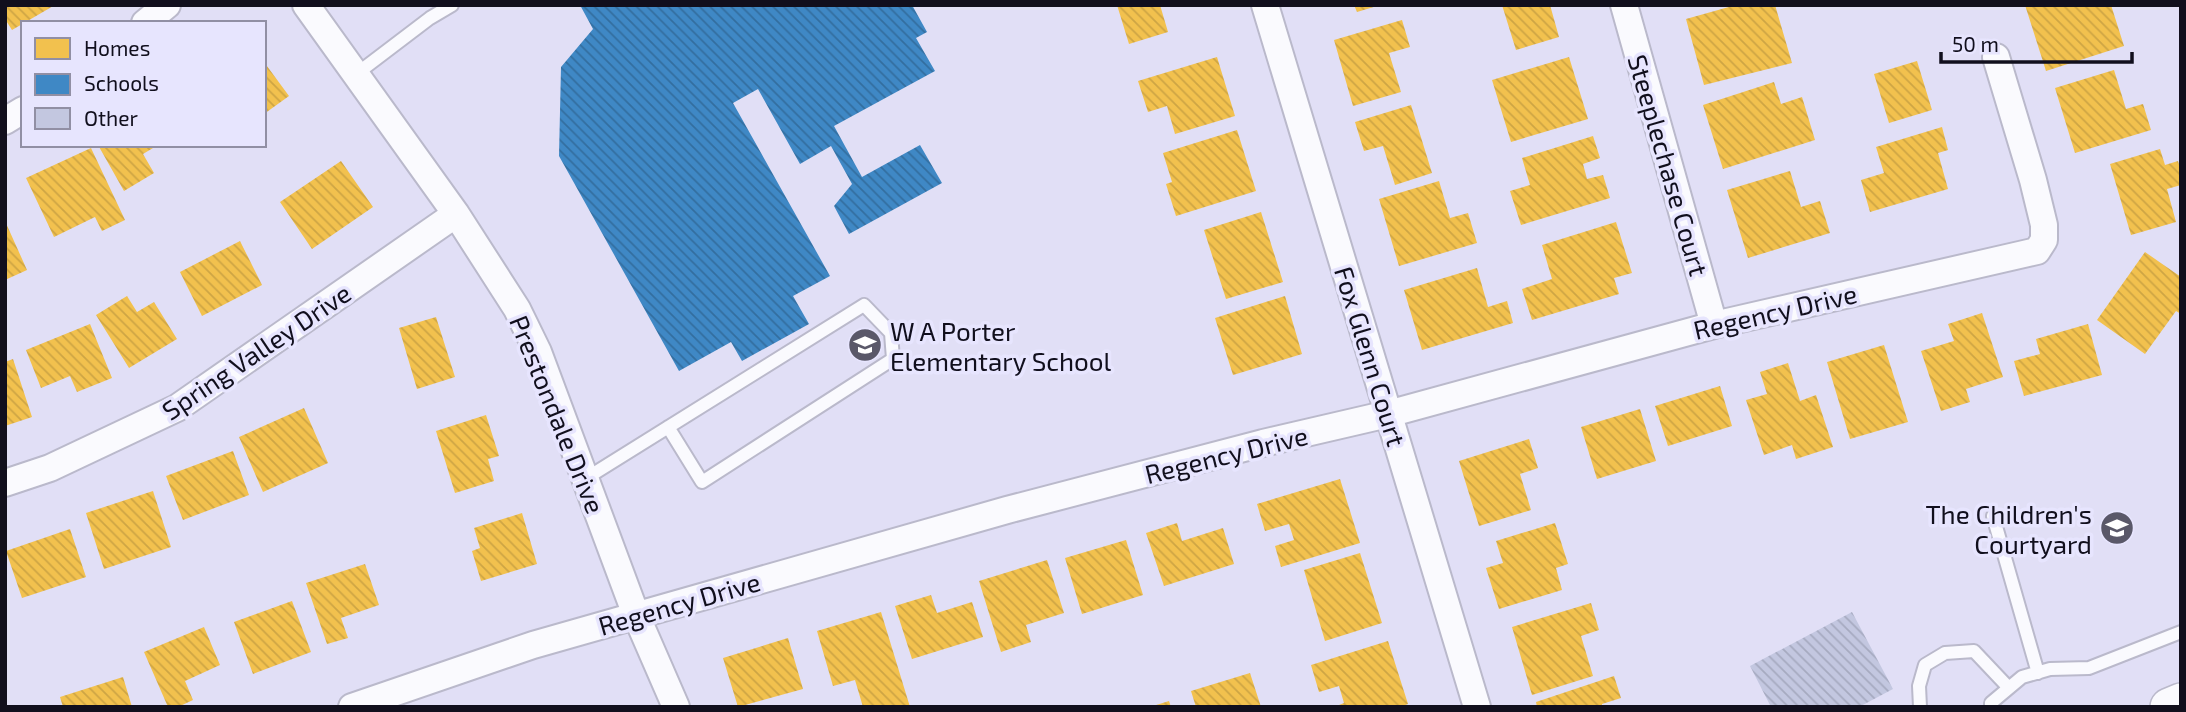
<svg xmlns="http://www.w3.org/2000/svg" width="2186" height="712" viewBox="0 0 2186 712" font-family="'Exo 2',sans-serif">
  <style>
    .homes { fill: url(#homes-back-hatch) }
    .schools { fill: url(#schools-back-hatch) }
    .building { fill: url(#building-back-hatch) }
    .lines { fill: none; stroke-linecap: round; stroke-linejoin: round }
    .service-casing { stroke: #bab9cb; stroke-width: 16 }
    .minor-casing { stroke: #bab9cb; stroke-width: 30 }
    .secondary-casing { stroke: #bab9cb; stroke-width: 40 }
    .service { stroke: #fafafe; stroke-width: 12 }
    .minor { stroke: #fafafe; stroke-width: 26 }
    .secondary { stroke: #fafafe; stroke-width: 37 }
    .labels { text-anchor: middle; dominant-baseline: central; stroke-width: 7; stroke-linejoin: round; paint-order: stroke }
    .street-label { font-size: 26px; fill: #110f1d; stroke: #e7e5fe }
    .poi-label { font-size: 26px; fill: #110f1d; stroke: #e7e5fe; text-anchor: start }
  </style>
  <defs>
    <pattern id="homes-back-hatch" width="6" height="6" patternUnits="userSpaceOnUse" patternTransform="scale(1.75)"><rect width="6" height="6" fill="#f2c14e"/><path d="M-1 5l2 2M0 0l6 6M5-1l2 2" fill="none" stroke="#cea544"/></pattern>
    <pattern id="schools-back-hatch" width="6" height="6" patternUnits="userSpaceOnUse" patternTransform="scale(1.75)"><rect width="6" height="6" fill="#3f88c5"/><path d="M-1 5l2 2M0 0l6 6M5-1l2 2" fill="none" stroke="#336e9f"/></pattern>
    <pattern id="building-back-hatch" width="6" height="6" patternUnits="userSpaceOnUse" patternTransform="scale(1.75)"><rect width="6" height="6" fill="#c3c7e0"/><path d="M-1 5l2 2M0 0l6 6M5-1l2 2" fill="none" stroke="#a6aac0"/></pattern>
  </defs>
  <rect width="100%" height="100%" fill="#e1dff6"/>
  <!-- homes -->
  <path class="homes" d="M5,5h50l-43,25 -7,-11z
    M1117,5h43l8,27 -39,12z
    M1354,5h23v1l-20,6z
    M1502,5h48l9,32 -43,13z
    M1736,5h39l17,58 -88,22 -18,-66z
    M2025,5h86l13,41 -78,25z
    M1402,20l8,27 -21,6 12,39 -48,14 -19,-66z
    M1217,57l18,59 -60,18 -8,-28 -19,6 -10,-31z
    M1569,57l19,62 -77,23 -19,-62z
    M1917,61l15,49 -43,13 -15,-49z
    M264,62l25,34 -25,18z
    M2114,70l12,39 17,-5 8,26 -76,23 -20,-65z
    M1774,82l7,22 21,-7 13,43 -92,29 -20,-64z
    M1411,105l21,68 -37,12 -12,-39 -19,5 -9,-29z
    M1942,127l6,23 -10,3 10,36 -78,23 -9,-32 23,-7 -8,-26z
    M1237,130l19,61 -80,25 -10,-32 6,-2 -9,-29z
    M1593,136l7,22 -17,6 4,15 16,-4 7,23 -89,27 -11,-34 20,-6 -8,-27z
    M98,145h60l-15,9 11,19 -30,18z
    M91,148l34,72 -23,11 -7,-14 -41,20 -28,-59z
    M2160,149l5,16 13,-4 3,10v14l-14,4 9,33 -45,13 -21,-71z
    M341,161l32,46 -61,42 -32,-47z
    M1790,171l11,36 19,-6 10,32 -82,25 -21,-68z
    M1439,181l11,37 18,-5 9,30 -78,23 -20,-67z
    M1261,212l22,70 -57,17 -22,-69z
    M5,221l22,49 -22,10z
    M1616,222l16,51 -18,5 5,16 -87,26 -10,-31 30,-10 -10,-34z
    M240,241l22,44 -60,31 -22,-44z
    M2145,252l36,25v37l-5,-3 -31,43 -48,-34z
    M1477,268l11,39 19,-6 6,22 -91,27 -18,-60z
    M127,296l10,16 17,-10 23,37 -48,29 -33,-53z
    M1285,296l17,58 -69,21 -18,-57z
    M1982,313l21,64 -37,12 4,13 -29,9 -20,-60 33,-10 -6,-17z
    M436,317l19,60 -38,12 -18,-61z
    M90,324l22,54 -35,14 -7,-16 -29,12 -15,-38z
    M2088,324l14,51 -78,21 -10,-35 26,-7 -4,-15z
    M1884,345l24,77 -58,17 -23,-77z
    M13,359l19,58 -27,9v-64z
    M1788,363l12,38 16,-6 17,52 -37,12 -4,-14 -28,10 -18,-55 21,-6 -7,-22z
    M1720,386l12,40 -64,20 -13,-40z
    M304,408l24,55 -65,29 -24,-55z
    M1640,409l16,52 -59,18 -16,-52z
    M486,415l13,41 -11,3 6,22 -39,12 -19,-62z
    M1529,439l9,29 -18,6 11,36 -52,16 -20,-65z
    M233,451l16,44 -66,25 -17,-44z
    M1340,479l20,64 -79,24 -6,-21 19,-6 -5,-16 -24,7 -8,-27z
    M153,491l18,56 -67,22 -18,-56z
    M522,513l15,51 -56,17 -9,-30 8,-3 -6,-20z
    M1177,523l5,18 41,-13 11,36 -70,22 -18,-53z
    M1555,523l13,41 -12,4 6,22 -63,19 -13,-41 17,-5 -7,-22z
    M70,529l16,48 -64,21 -16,-47z
    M1126,540l17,55 -61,19 -17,-56z
    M1360,553l22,70 -57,18 -21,-71z
    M1047,560l17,53 -38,12 5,17 -30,10 -22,-71z
    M365,564l14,41 -38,13 7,20 -21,6 -21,-61z
    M931,595l6,18 35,-11 11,35 -71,22 -17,-53z
    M292,601l19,51 -58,22 -19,-52z
    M1591,603l8,27 -18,6 12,40 -61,19 -20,-68z
    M881,612l29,95h-47l-8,-27 -22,6 -16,-55z
    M204,627l16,38 -35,16 8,19 -15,7h-10l-24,-55z
    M788,638l15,51 -65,18 -15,-49z
    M1388,641l20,63 -8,3h-66l10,-4 -5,-17 -20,6 -8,-27z
    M1250,673l11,34h-65l-5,-16z
    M1614,676l7,22 -19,6v3h-65l-1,-5z
    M123,677l9,30h-69l-3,-10z
    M1169,701l2,6h-18v-1z"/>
  <!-- schools -->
  <path class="schools" d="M580,5h332l15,27 -11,6 19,33 -101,55 28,51 58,-32 22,38 -93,51 -15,-28 18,-22 -21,-38 -31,18 -42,-75 -25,14 97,173 -37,20 16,28 -67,37 -11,-19 -52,29 -120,-215 2,-89 32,-38z"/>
  <!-- building -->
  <path class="building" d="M1852,612l41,77 -34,18h-88l-21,-41z"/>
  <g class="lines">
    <!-- service casing -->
    <g class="service-casing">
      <path id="service" d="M355,75l75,-57 22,-13
        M585,479l279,-174 27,28 2,26 -191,123 -34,-55
        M1993,516l45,157
        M1920,707l-1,-21 6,-21 20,-12 29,-2 35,37
        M1991,707v-4l31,-26 28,-8 39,-1 92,-36"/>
    </g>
    <!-- minor casing -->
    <g class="minor-casing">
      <path id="minor" d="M306,5l150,209 61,95 21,43 98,263 40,92
        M1265,5l212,702
        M1624,5l90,320
        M145,23l22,-18
        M5,121l18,-11
        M5,483l45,-15 127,-60 279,-194
        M352,707l181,-62 474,-135 256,-67 125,-29 326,-89 323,-74 7,-11v-15l-11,-45 -37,-123"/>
    </g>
    <!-- secondary casing -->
    <g class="secondary-casing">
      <path id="secondary" d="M2169,707l12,-5"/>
    </g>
    <!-- service -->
    <use href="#service" class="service"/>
    <!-- minor -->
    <use href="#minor" class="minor"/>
    <!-- secondary -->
    <use href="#secondary" class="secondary"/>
  </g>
  <!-- icons -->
  <defs>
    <g id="school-disc" transform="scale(1.75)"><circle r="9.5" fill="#5a5869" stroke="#e7e5fe"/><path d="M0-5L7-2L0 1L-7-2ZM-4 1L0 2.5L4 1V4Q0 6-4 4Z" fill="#fff"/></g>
  </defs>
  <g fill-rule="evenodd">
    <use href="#school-disc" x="865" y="345"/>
    <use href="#school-disc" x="2117" y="528"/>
  </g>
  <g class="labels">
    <!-- street labels -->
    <g class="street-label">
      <text transform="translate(1669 165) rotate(74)">Steeplechase Court</text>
      <text transform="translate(1775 311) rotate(-13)">Regency Drive</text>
      <text transform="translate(256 351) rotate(-34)">Spring Valley Drive</text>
      <text transform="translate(1371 356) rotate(73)">Fox Glenn Court</text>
      <text transform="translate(558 414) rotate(68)">Prestondale Drive</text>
      <text transform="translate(1226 454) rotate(-14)">Regency Drive</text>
      <text transform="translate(679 603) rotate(-16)">Regency Drive</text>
    </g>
    <!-- poi labels -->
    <g class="poi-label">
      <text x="890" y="330">W A Porter<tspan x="890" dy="30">Elementary School</tspan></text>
      <text x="2092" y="513" text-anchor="end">The Children's<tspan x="2092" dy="30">Courtyard</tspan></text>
    </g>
  </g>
  <!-- border -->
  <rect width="2186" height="712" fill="none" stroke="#110f1d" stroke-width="14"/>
  <!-- legend -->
  <rect x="21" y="21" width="245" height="126" fill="#e7e5fe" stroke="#918fa4" stroke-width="2"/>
  <rect x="35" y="38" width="35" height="21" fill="#f2c14e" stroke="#918fa4" stroke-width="2"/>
  <text x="84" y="56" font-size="21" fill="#110f1d">Homes</text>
  <rect x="35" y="74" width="35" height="21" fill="#3f88c5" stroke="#918fa4" stroke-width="2"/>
  <text x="84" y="91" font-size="21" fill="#110f1d">Schools</text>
  <rect x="35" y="108" width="35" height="21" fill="#c3c7e0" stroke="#918fa4" stroke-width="2"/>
  <text x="84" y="126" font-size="21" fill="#110f1d">Other</text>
  <!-- scale -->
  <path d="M1941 52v10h191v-10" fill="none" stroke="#110f1d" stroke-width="3.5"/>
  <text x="1952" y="52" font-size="21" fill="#110f1d" stroke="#e7e5fe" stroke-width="5" paint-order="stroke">50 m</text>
</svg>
